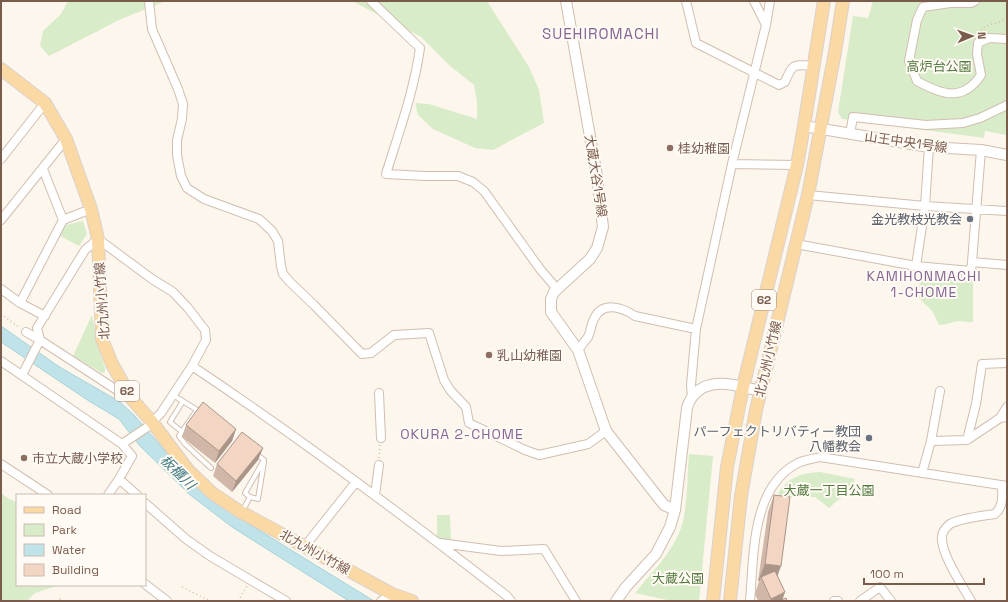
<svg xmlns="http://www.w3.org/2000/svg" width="1008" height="602" viewBox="0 0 1008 602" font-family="'Space Grotesk','Noto Sans JP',sans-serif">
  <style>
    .green { fill: #d8ecc9 }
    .water { fill: #bfe3e8; stroke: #a5d3da }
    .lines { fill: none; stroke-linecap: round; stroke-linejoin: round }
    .service-casing { stroke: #d1beb0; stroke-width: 6 }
    .minor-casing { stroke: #d1beb0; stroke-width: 10 }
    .tertiary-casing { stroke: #d1beb0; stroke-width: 12 }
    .primary-casing { stroke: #dad1cd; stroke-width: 14 }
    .path { stroke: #d9b8a5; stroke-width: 1.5; stroke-dasharray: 1 3; stroke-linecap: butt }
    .service { stroke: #fff; stroke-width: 4 }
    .minor { stroke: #fff; stroke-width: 8 }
    .tertiary { stroke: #fff; stroke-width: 10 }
    .primary { stroke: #fbd9a5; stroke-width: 12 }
    .wall { fill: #d1b7a8 }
    .shaded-wall { fill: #aa9588 }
    .building { fill: #f3d5c3; stroke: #aa9588 }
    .education-dot { fill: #8d6e63; stroke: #fffaf3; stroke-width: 1.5 }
    .worship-dot { fill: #6b7280; stroke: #fffaf3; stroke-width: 1.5 }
    .labels { text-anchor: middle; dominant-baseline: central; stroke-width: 4; stroke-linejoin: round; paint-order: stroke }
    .shield { fill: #fffaf3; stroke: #a28b7f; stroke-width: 1 }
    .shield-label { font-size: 12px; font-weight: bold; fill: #7a5c4d }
    .park-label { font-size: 13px; fill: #537a41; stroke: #fffaf3 }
    .street-label { font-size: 13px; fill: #7a5c4d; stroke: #fffaf3 }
    .education-label { font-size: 13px; fill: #785e54; stroke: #fffaf3; text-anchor: start }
    .worship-label { font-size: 13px; fill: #5b616d; stroke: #fffaf3; text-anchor: end }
    .neighbourhood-label { font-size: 14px; letter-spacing: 1px; fill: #846695; stroke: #fffaf3 }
    .water-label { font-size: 14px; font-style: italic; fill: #437c86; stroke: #fffaf3 }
    .quarter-label { font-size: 15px; letter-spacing: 1px; fill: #846695; stroke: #fffaf3 }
  </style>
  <rect width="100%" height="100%" fill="#fdf6ec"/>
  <!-- green -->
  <path class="green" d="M68,1h98l-45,18 -72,37 -9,-10 3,-15 18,-17z
    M352,1h135l42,66 10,23 5,33 -51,27 -18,-2 -42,-19 -15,-14 -3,-12 14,1 48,15v-17l-3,-17 -25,-20 -28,-28z
    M873,1h134v133l-1,1 -21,-4 -1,7 -142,-19 -4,-7 15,-96 15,2z
    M83,221l4,13 -8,12 -19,-10 5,-11z
    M943,269l30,5v48c-5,1 -9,-1 -14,-1 -7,1 -13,4 -20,4l-6,-13 -14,-14 1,-20 23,3z
    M92,315l6,32 7,21v4l-3,1 -29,-17z
    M689,454l24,2 -14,145h-27l-37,-8c17,-21 37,-40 46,-65 7,-22 6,-51 8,-74z
    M820,472l35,7 -2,8 -24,21 -14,-11h-26l-4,3 -7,-7c12,-16 22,-20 42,-21z
    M1,493l8,6 8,3v83h43l-25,8 -8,8h-26z
    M437,515h13l1,26h-14z"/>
  <!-- water -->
  <path class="water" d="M1,326l57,40 62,36 15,14 53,62 38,32 148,91h-25l-117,-74 -43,-33 -50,-49 -20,-26 -30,-18 -88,-59z"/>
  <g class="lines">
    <!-- service casing -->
    <g class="service-casing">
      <path id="service" d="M173,395l29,18
        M197,410l-18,26 6,8 26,24
        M181,431l-11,-9 13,-21
        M250,497l8,2 6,-37
        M242,512l8,-15 -5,-4 19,-33 -9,-7"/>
    </g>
    <!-- minor casing -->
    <g class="minor-casing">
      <path id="minor" d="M149,1l3,28 26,60 5,15 -1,15 -5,21v15l4,21 6,12 17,11 55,20 13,12 6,10 3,25 2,8 7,8 24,23 48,49 9,-1 23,-18 35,-2 15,47 6,10 16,17 3,16 56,27 14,5 49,-11 18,-13
        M371,1l49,47c-6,43 -21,84 -34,126l39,2h33l15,6 11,9 56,78 17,20
        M686,1l10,42 83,42 6,-3c8,-20 9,-17 29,-16
        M754,1l12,24
        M975,1l-4,2h-21l-27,4 -6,13 -8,41 8,20c25,14 46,21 64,-6l-4,-21 1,-11 11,-5 18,1
        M850,134l3,-17 73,8 37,-2 17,-5 27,-13
        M1,159l44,-56
        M732,164l65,1
        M43,169l20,51
        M808,195l117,11 82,5
        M1,220l65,-81
        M796,244l120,22 55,5 1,-9 35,3
        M972,262l9,-112
        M916,266l9,-60 4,-59
        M1,289l19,14 43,-83 28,-11
        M20,303l25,13
        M578,350c3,-4 7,-9 10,-13 3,-6 3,-13 6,-18 8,-18 28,-12 41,-3l61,13
        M1,361l121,83 10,12 -13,23 -11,16
        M22,375l18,-35 -14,-8
        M379,393l2,45
        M692,397l-1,-12 5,-56 36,-165 34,-139 4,-24
        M129,398l-89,-58 -3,-12 48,-78 13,-11 54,40 21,13 15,16 17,22 1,10 -14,26
        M1000,418l7,-11
        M967,440l9,-36 6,-40 25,-1
        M931,441l9,-50
        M122,444l24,-16 15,-15 31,-47c108,72 212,150 315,230l4,5
        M1,464l47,31
        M922,473l9,-32 36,-1 33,-22 7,-1
        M119,479l18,16
        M375,495l4,-30
        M145,503l41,36 24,17 76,45
        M440,543l61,8 43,-2 32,52
        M305,546l51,-64
        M145,584l22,17
        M381,601l11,-7
        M750,601c4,-45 1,-112 46,-137 7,-4 17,-5 24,-7l187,29
        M834,601h4
        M860,601l20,-14 11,14
        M971,601c-9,-16 -28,-44 -29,-61 -1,-6 3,-12 8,-16 11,-6 32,-8 45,-10 9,-8 7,-18 7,-29"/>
    </g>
    <!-- tertiary casing -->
    <g class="tertiary-casing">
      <path id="tertiary" d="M566,1l31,175 6,51 -6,21 -7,11 -36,33 -3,7v13l27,38 28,81 58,74 11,5
        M804,126l125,21 52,3 26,5
        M616,601l10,-14 30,-33 14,-27 5,-17 12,-102c1,-4 3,-8 5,-11 17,-22 46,-11 68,-6"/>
    </g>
    <!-- primary casing -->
    <g class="primary-casing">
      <path id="primary" d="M1,69l44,34 21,36 25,70 7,30 4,100 10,25 19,34 21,24 36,48 24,23 27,18 153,83 20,7
        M713,601l14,-134 16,-80 54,-222 7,-39 20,-125
        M730,601l11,-105 15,-86 52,-215 27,-143 8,-51"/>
    </g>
    <!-- path -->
    <path class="path" d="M979,34c5,-12 19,-9 28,-16
      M1,314l19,14
      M379,458l1,-13
      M182,587l28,14
      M56,601l6,-3
      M238,601l9,-15"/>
    <!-- service -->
    <use href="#service" class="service"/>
    <!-- minor -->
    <use href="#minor" class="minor"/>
    <!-- tertiary -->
    <use href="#tertiary" class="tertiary"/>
    <!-- primary -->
    <use href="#primary" class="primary"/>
  </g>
  <!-- wall -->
  <path class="wall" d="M186,425l50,4 -4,12 -17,22 -33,-26z
    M263,448l-5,12 -26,32 -19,-16 4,-12z
    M774,495l3,81 8,16 -3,7 5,2h-29l-3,-7 4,-13h-1l10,-69z"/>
  <!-- shaded-wall -->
  <path class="shaded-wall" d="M236,429l-4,12 -17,22 4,-12z
    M263,448l-5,12 -26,32 4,-11z
    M765,564l16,2 -6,17 -14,-6 -2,4h-1z
    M785,592l-3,9h-12l1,-2z"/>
  <!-- building -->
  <path class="building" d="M203,402l33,27 -17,22 -33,-26z
    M242,432l21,16 -27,33 -19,-17z
    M774,495l16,2 -9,69 -16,-2z
    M775,571l10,21 -14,7 -10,-22z
    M786,598l1,3h-8z"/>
  <!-- markers -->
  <g class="education-dot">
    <circle cx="670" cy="148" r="4"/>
    <circle cx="489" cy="355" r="4"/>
    <circle cx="24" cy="458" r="4"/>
  </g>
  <g class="worship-dot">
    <circle cx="970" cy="219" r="4"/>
    <circle cx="869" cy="438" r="4"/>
  </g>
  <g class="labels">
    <!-- shield labels -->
    <g class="shield">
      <rect x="752" y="290" width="24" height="20" rx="3"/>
      <rect x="115" y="381" width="24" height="20" rx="3"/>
    </g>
    <g class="shield-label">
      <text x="764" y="300">62</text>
      <text x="127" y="391">62</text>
    </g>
    <!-- park labels -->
    <g class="park-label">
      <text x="939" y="66">高炉台公園</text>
      <text x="829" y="490">大蔵一丁目公園</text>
      <text x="678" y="578">大蔵公園</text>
    </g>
    <!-- street labels -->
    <g class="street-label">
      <text transform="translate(906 142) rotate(8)">山王中央1号線</text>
      <text transform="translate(596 176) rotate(81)">大蔵大谷1号線</text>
      <text transform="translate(102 301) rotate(-94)">北九州小竹線</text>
      <text transform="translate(768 359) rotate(-77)">北九州小竹線</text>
      <text transform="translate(315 552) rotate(29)">北九州小竹線</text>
    </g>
    <!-- education labels -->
    <g class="education-label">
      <text x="678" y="148">桂幼稚園</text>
      <text x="497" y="355">乳山幼稚園</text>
      <text x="32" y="458">市立大蔵小学校</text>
    </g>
    <!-- worship labels -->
    <g class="worship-label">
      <text x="962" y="219">金光教枝光教会</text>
      <text x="861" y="431">パーフェクトリバティー教団<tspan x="861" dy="15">八幡教会</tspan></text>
    </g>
    <!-- neighbourhood labels -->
    <g class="neighbourhood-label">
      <text x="924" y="276">KAMIHONMACHI<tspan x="924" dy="16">1-CHOME</tspan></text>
      <text x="462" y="434">OKURA 2-CHOME</text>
    </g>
    <!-- water labels -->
    <g class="water-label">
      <text transform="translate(178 472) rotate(45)">板櫃川</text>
    </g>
    <!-- quarter labels -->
    <g class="quarter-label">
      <text x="601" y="33">SUEHIROMACHI</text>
    </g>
  </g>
  <!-- border -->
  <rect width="1008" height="602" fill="none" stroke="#7a5c4d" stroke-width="4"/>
  <!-- legend -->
  <rect x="16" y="494" width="130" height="92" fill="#fffaf3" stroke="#cabbb1"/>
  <rect x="24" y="507" width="20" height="6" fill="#fbd9a5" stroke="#cabbb1"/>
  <text x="52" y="514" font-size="12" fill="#7a5c4d">Road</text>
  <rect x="24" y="524" width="20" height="12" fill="#d8ecc9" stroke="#cabbb1"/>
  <text x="52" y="534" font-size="12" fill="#7a5c4d">Park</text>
  <rect x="24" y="544" width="20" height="12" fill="#bfe3e8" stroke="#cabbb1"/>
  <text x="52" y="554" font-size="12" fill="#7a5c4d">Water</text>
  <rect x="24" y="564" width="20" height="12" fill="#f3d5c3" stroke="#cabbb1"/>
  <text x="52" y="574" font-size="12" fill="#7a5c4d">Building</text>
  <!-- north arrow -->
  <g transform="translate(972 36) rotate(88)" stroke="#fffaf3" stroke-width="3" paint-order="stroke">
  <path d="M0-3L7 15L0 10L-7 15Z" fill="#7a5c4d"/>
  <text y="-6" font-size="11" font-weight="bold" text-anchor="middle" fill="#7a5c4d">N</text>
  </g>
  <!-- scale -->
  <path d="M864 578v6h120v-6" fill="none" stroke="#7a5c4d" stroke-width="2"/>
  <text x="870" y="578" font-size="12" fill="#7a5c4d" stroke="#fffaf3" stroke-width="3" paint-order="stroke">100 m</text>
</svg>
